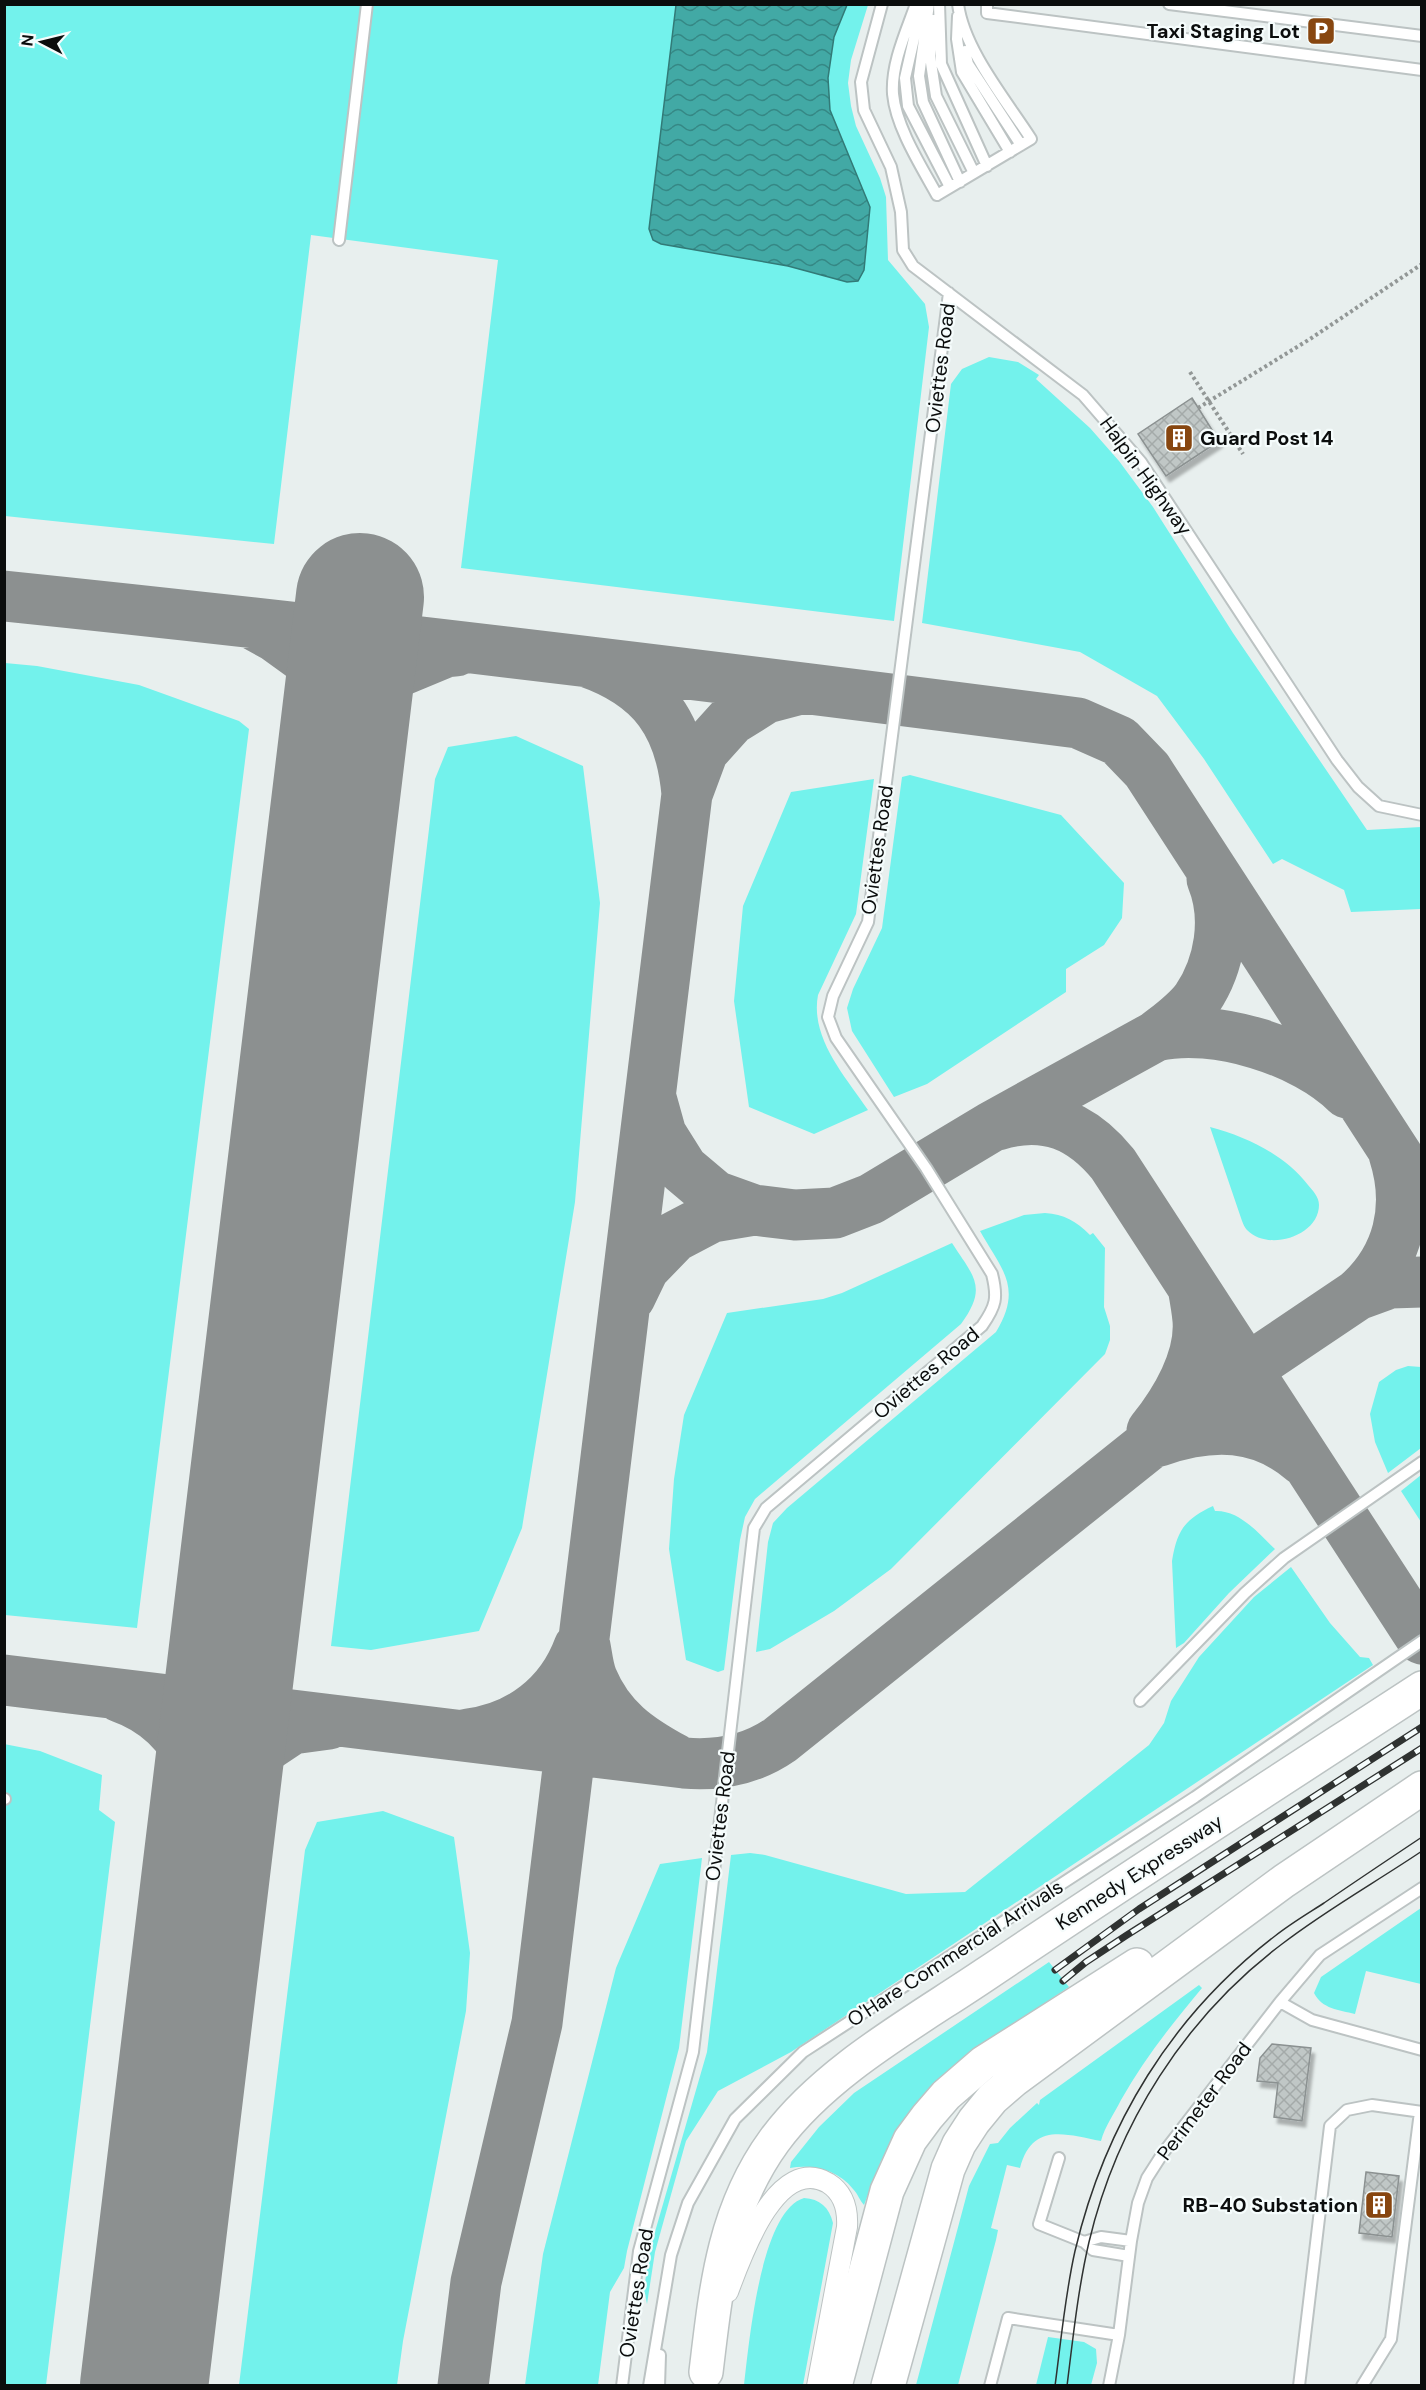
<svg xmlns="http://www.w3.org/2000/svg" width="1426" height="2390" viewBox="0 0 1426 2390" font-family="'DM Sans',sans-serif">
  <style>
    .grass { fill: #73f2ec }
    .water { fill: url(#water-waves); stroke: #327a77; stroke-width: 1.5 }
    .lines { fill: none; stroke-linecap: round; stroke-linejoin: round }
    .taxiway { stroke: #8c9090; stroke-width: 51 }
    .runway { stroke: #8c9090; stroke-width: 128 }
    .building { fill: url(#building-cross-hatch); stroke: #8b9191; stroke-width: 1.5; filter: url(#shadow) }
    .service-casing { stroke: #bcc3c3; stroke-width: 14 }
    .minor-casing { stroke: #bcc3c3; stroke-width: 22 }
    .motorway-casing { stroke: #bcc3c3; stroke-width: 36 }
    .path { stroke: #929796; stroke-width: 4; stroke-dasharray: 3 3; stroke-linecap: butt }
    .service { stroke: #fff; stroke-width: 10 }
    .minor { stroke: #fff; stroke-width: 20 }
    .motorway { stroke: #fff; stroke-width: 33 }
    .tram { stroke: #2f3231; stroke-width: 1.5 }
    .rail-casing { stroke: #2f3231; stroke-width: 7 }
    .rail { stroke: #f5fcfc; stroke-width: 4.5; stroke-dasharray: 14; stroke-linecap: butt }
    .labels { text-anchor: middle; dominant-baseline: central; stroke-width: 4.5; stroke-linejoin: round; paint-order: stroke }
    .poi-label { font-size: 20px; font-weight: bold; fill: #0b0d0d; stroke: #f5fcfc; text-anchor: end }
    .street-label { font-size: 20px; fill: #0b0d0d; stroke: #f5fcfc }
  </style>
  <defs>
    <pattern id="water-waves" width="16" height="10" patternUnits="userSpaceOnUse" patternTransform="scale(1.5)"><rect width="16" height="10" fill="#42a9a5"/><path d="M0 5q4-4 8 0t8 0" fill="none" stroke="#358885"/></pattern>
    <pattern id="building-cross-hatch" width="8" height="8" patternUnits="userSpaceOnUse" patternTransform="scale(1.5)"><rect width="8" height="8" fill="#c0c7c6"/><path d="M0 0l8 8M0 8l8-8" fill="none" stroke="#a4aaa9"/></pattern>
    <filter id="shadow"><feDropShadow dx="3.5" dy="6" stdDeviation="1.5" flood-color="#0004"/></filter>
  </defs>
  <rect width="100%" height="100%" fill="#e8efee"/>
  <!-- grass -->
  <path class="grass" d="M5,5h863l-17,55 -3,23 3,23 5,20 24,52 6,19 2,63 37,44 4,23 -35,294 -433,-53 37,-308 -187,-25 -37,309 -269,-28z
    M989,357l29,5 21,13 -3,4 54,49 29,33 34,46 80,126 134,197 54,-3v82l-70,3 -7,-22 -62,-31 -9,5 -69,-105 -47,-63 -77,-44 -158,-29 29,-239 11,-15z
    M5,663l32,3 102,19 100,36 10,8 -112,899 -132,-13z
    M516,736l67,30 17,137 -25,299 -53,326 -43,103 -108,19 -40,-4 104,-867 13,-32z
    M910,775l151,40 63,68 -2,35 -18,27 -38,24v23l-139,92 -33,13 -42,-66 -5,-23 6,-19 29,-61 20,-151z
    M874,779l-18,135 -38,81c-8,43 27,81 50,115l-54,24 -65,-27 -15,-106 9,-95 48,-114z
    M1210,1127c37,10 74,27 98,58 5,6 11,12 11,20 0,31 -51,47 -72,25 -3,-3 -5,-9 -6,-12z
    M1045,1213c19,1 31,8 45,22l3,-2 12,15 -1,59 6,19v14l-5,14 -214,215 -57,42 -64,38 -14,3 12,-110 5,-19 14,-15 209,-176c27,-45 6,-62 -16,-101l44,-16z
    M952,1243c22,34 36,44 9,81l-206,175 -10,18 -5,23 -16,130 -6,2 -32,-12 -17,-111 5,-70 10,-64 43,-102 96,-14 19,-6z
    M1408,1366l13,1v81l-33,25 -13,-31 -5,-28 9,-32 17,-12z
    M1421,1475v47l-20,-31z
    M1213,1506l2,5c25,-1 44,23 60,38l-46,44 -45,50 -8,5 -4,-87c5,-31 13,-42 41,-55z
    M1291,1567l39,56 30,34 9,1 4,7 -582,387 -73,39 -32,50 -31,111 -8,52 -3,-15 6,-40 57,-197 24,-197 19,-2 15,2 141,39 59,-2 184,-147 15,-22 7,-22 28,-44 55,-60z
    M4,1744l36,7 62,24 -3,35 16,12 -69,563h-41z
    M383,1811l71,26 16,116 -4,58 -63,330 -6,44h-158l66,-535 12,-28z
    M702,1858l-23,190 -52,203 -3,17 -14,24 -12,93h-73l18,-131 73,-286 44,-104z
    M1421,1908v76l-55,-13 -11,43c-16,-4 -33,-5 -41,-21l7,-16z
    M1049,1962l20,25 -95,63 -48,43 -21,27 -24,41 -17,44c-4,-4 -6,-11 -11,-16 -15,-19 -40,-25 -63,-21l1,-6 28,-35 35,-34z
    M1199,1985l3,3c-30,36 -58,71 -81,112 -7,14 -16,26 -20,41 -36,-7 -69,-19 -81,27l-13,-3 -16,63 7,2 -2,10 -38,145h-42l53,-199 21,-42 8,-1 12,-15 27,-25 2,2 1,-5z
    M804,2198c16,1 25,9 29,25l-30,162h-59c5,-40 16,-174 60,-187z
    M1048,2337l36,5 12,7 1,14 -6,22h-55z"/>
  <!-- water -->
  <path class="water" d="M676,5h171l-13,32 -6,41 2,32 40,97 -6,63 -6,11 -11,1 -59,-16 -127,-22 -8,-4 -4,-11z"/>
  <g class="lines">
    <!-- taxiway -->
    <path class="taxiway" d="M4,596c359,37 717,81 1074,127l41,18 28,29 275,424
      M256,626l20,11 36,26 23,38 6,44
      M341,745l22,-39 30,-32 53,-22 10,-1
      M687,794l16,-43 28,-31 35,-22 34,-9
      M1156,1036c58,-14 149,15 191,57
      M651,1098l10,36 22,35 32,27 39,14 41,5 40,-2 36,-14 120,-72 165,-91c14,-11 30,-22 41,-37 23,-34 31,-81 15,-120
      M997,1125c49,-15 85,1 116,39l309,475
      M1357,1295c42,-37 54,-88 37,-141
      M630,1297l14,-29 30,-31 38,-20 42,-7
      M1152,1431c24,-30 49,-72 46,-111 -1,-11 -3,-22 -5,-33
      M1159,1441c53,-18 101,-18 145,20
      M585,1646c2,10 3,22 7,32 17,41 46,61 83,81
      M4,1680l680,83c35,3 67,-3 96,-23l370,-296 97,-75 110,-74 33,-12 32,-1
      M120,1697c63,22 87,78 90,140
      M468,1734c51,-6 93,-38 111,-87
      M210,1838l14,-45 29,-38 39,-26 37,-5
      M463,2386l13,-104 61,-259 150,-1229c-6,-69 -34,-109 -100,-132"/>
    <!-- runway -->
    <path class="runway" d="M144,2386l216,-1789"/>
  </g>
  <!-- building -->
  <path class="building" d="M1192,398l27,43 -53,35 -28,-42z
    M1272,2044l39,4 -9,73 -28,-4 4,-34 -21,-2 3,-23z
    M1366,2172l33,4 -7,61 -33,-4z"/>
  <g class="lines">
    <!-- service casing -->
    <g class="service-casing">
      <path id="service" d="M882,4l-21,78 3,28 27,57 10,45 2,38 10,16 170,129 58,67 196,298 21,27 21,19 43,9
        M916,4c-10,28 -25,60 -23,90 3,33 28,72 44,101l94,-56c-25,-39 -67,-89 -73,-135
        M929,4l-10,72 4,26 37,80
        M939,4l2,60 46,102
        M987,4v9l435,57
        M1169,4l253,32
        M921,8l-16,70 3,28 42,81
        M958,16l-1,23 5,33 48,80
        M933,20l-3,36 6,40 38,77
        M965,51l3,13 53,81
        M339,240l28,-236
        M1140,1701l105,-108 39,-35 138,-96
        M4,1799h1
        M1280,2002l32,18 110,30
        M1059,2158l-20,66 45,18 9,8 36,6
        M1084,2242l17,-5 30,4
        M622,2386l17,-135 54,-199 61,-524 12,-20 216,-182c14,-20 16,-28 10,-52l-66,-106 -90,-130 -8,-21 5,-21 35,-74 81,-629
        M649,2386l22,-131 17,-52 47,-84 68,-67 392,-255 227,-156
        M659,2386l1,-31
        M990,2386l18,-68 111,17
        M1109,2386l10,-51 12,-94 7,-38 9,-25 16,-25 117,-151 40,-47 102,-67
        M1299,2386l31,-260 17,-16 25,-5 50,7
        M1362,2386l29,-47 29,-227"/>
    </g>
    <!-- minor casing -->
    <g class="minor-casing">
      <path id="minor" d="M728,2292c13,-35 49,-139 100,-109 16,10 20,27 19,44l-30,159"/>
    </g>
    <!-- motorway casing -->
    <g class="motorway-casing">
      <path id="motorway" d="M706,2372c10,-83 17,-161 68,-231 51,-70 141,-119 212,-167 144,-97 290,-191 436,-286
        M835,2386l52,-195 23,-51 17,-23 19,-22 37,-32 154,-98
        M888,2386l60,-217 11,-25 15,-23 18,-22 22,-19 270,-199 138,-93"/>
    </g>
    <!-- path -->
    <path class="path" d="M1190,372l53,82
      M1198,408l112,-69 112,-75"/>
    <!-- service -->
    <use href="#service" class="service"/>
    <!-- minor -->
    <use href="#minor" class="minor"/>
    <!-- motorway -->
    <use href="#motorway" class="motorway"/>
    <!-- tram -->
    <path class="tram" d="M1055,2386c6,-45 10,-91 20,-135 30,-127 97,-236 200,-315 15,-12 32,-22 49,-33 32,-22 65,-44 98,-66
      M1067,2386c6,-48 11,-97 22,-144 28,-118 96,-225 193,-298 44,-34 94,-62 140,-93"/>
    <!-- rail casing -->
    <g class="rail-casing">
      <path id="rail" d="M1055,1970l84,-61 283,-182
        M1063,1981l23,-19 41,-27 295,-187"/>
    </g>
    <!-- rail -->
    <use href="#rail" class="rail"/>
  </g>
  <!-- icons -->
  <defs>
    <g id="parking-square" transform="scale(1.5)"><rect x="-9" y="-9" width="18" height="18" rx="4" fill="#874610" stroke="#f5fcfc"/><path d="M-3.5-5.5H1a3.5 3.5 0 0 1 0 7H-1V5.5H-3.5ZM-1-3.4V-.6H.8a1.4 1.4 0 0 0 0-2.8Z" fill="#fff"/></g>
    <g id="building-square" transform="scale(1.5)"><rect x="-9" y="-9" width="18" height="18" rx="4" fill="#874610" stroke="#f5fcfc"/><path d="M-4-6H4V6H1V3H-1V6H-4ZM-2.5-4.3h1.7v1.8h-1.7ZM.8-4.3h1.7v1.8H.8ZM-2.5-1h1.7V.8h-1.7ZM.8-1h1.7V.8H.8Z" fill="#fff"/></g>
  </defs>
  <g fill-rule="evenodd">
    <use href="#parking-square" x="1321" y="31"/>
    <use href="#building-square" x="1179" y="438"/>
    <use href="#building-square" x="1379" y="2205"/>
  </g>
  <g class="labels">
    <!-- poi labels -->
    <g class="poi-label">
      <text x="1300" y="31">Taxi Staging Lot</text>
      <text x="1200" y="438" text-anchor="start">Guard Post 14</text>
      <text x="1358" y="2205">RB-40 Substation</text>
    </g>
    <!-- street labels -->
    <g class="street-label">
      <text transform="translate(940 368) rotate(-83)">Oviettes Road</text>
      <text transform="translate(1146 476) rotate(54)">Halpin Highway</text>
      <text transform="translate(877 850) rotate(-82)">Oviettes Road</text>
      <text transform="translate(926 1373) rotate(-40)">Oviettes Road</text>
      <text transform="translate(720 1816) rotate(-83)">Oviettes Road</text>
      <text transform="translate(1139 1872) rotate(-33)">Kennedy Expressway</text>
      <text transform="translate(955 1953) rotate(-33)">O'Hare Commercial Arrivals</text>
      <text transform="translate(1204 2101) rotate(-53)">Perimeter Road</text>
      <text transform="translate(636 2293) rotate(-81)">Oviettes Road</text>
    </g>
  </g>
  <!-- border -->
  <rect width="1426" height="2390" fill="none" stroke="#0b0d0d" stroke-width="12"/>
  <!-- north arrow -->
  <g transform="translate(42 42) rotate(277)" stroke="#f5fcfc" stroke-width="4.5" paint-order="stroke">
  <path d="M0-4.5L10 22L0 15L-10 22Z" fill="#0b0d0d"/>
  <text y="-9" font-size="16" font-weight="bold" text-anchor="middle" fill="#0b0d0d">N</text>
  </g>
</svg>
